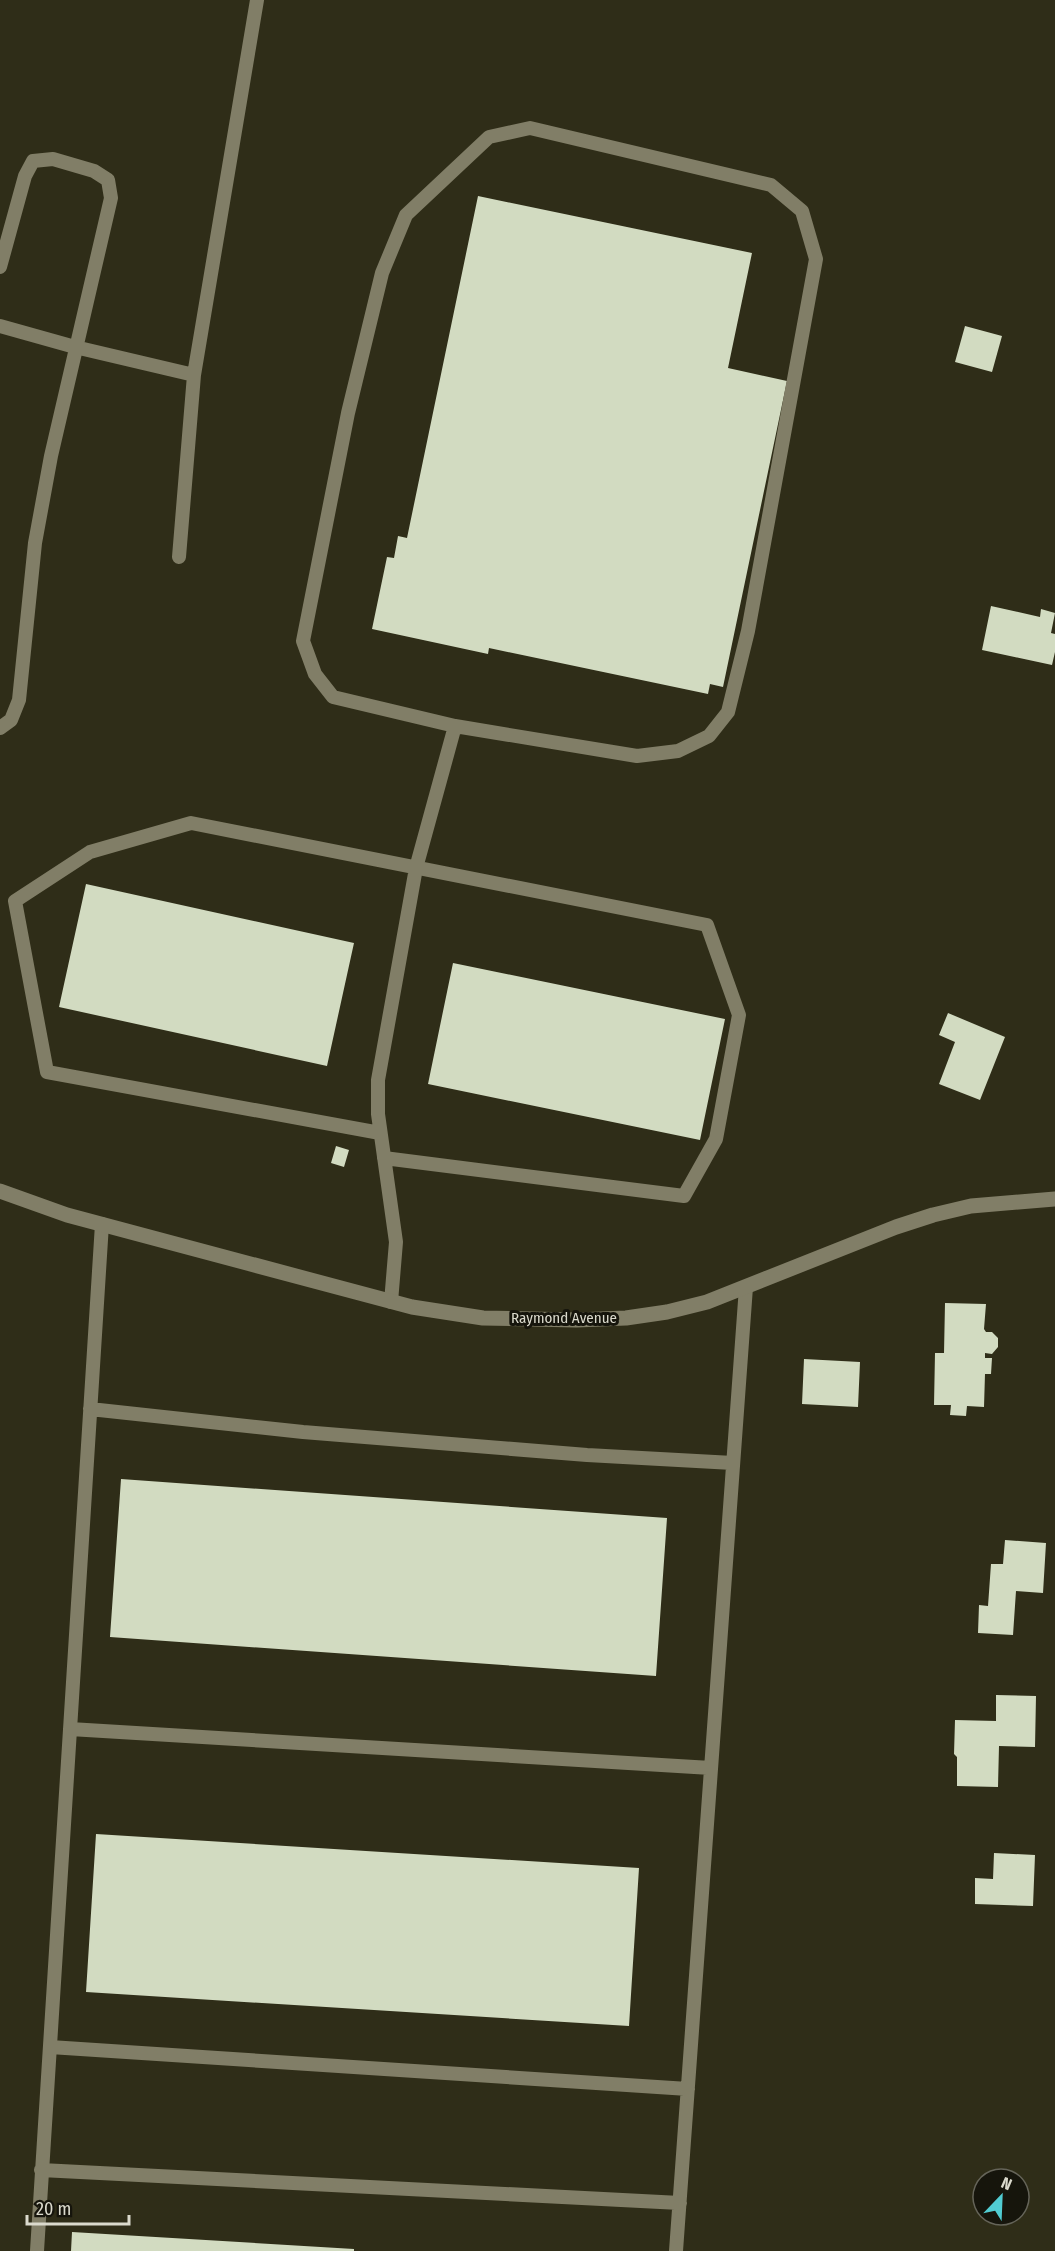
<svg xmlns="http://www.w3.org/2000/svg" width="1055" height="2251" viewBox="0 0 1055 2251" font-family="'Fira Sans Condensed',sans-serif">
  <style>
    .building { fill: #d2dbc1 }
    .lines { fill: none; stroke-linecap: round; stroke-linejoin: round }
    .lane { stroke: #817e67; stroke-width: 14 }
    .street { stroke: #817e67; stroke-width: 15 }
    .labels { text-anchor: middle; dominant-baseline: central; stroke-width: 6; stroke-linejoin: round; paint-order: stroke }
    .street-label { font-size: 15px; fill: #dbdacd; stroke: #16150c }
  </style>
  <rect width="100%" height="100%" fill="#2f2d18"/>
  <!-- building -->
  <path class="building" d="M478,196l274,57 -24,115 59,13 -64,306 -13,-3 -2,10 -219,-46 -1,6 -116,-25 15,-72 7,1 4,-22 9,2z
    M965,326l37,10 -10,36 -37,-10z
    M991,606l49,11 1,-8 14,4 -4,20 4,1v18l-3,13 -70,-15z
    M86,884l268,59 -27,123 -268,-59z
    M453,963l272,56 -25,121 -272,-56z
    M948,1013l57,24 -25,63 -41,-16 16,-42 -16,-7z
    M336,1146l13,4 -5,17 -13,-4z
    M945,1303l41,1 -2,25 2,3h6l6,6v9l-6,7 -7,-1v5h7l-1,16h-6l-1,33 -17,-1 -1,10 -16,-1 1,-10h-17l1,-52h9z
    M804,1359l56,3 -2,45 -56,-3z
    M121,1479l546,39 -11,158 -546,-39z
    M1005,1540l41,3 -3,50 -27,-2 -3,44 -35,-2 1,-28 9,1 3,-42h12z
    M996,1695l40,1 -1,51 -36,-1 -1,41 -41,-1v-29l-3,-3 1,-34 41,1z
    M96,1834l543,34 -10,158 -543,-34z
    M994,1853l41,2 -2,51 -58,-2v-26l18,1z
    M72,2232l282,17v2h-283z"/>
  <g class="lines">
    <!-- lane -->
    <path class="lane" d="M530,128l241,57 31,26 14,48 -68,372 -20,81 -19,24 -31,15 -41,5 -182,-30 -122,-29 -18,-23 -12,-33 45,-228 34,-140 24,-58 83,-78z
      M0,267l25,-91 8,-15 20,-2 41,12 14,9 3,18 -60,258 -16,87 -16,157 -8,20 -11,8
      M0,326l75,21 119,28
      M179,557l15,-182 63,-375
      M380,1133l-333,-61 -32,-171 75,-49 101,-29 516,102 32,90 -23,124 -32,57 -300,-38
      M391,1302l5,-60 -18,-128v-34l38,-212 39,-142
      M90,1409l213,23 284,23 146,8
      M70,1729l641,39
      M50,2047l638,42
      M41,2170l639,33
      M37,2251l65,-1027
      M676,2251l70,-964"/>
    <!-- street -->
    <path class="street" d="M0,1191l67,24 345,92 71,11 93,2 50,-2 41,-6 40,-10 189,-75 37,-12 38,-9 84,-7"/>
  </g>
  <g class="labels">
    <!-- street labels -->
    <g class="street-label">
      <text x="564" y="1318">Raymond Avenue</text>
    </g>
  </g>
  <!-- north arrow -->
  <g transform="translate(1001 2197) rotate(23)"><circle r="28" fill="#16150c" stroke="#656459" stroke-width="1.5"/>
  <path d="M0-4.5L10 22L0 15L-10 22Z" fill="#51ccd2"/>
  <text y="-9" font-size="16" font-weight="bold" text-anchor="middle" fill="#dbdacd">N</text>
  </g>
  <!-- scale -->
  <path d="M27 2215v9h102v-9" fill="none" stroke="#dbdacd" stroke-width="3"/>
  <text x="36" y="2215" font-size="18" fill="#dbdacd" stroke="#16150c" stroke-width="4.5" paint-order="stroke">20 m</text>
</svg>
